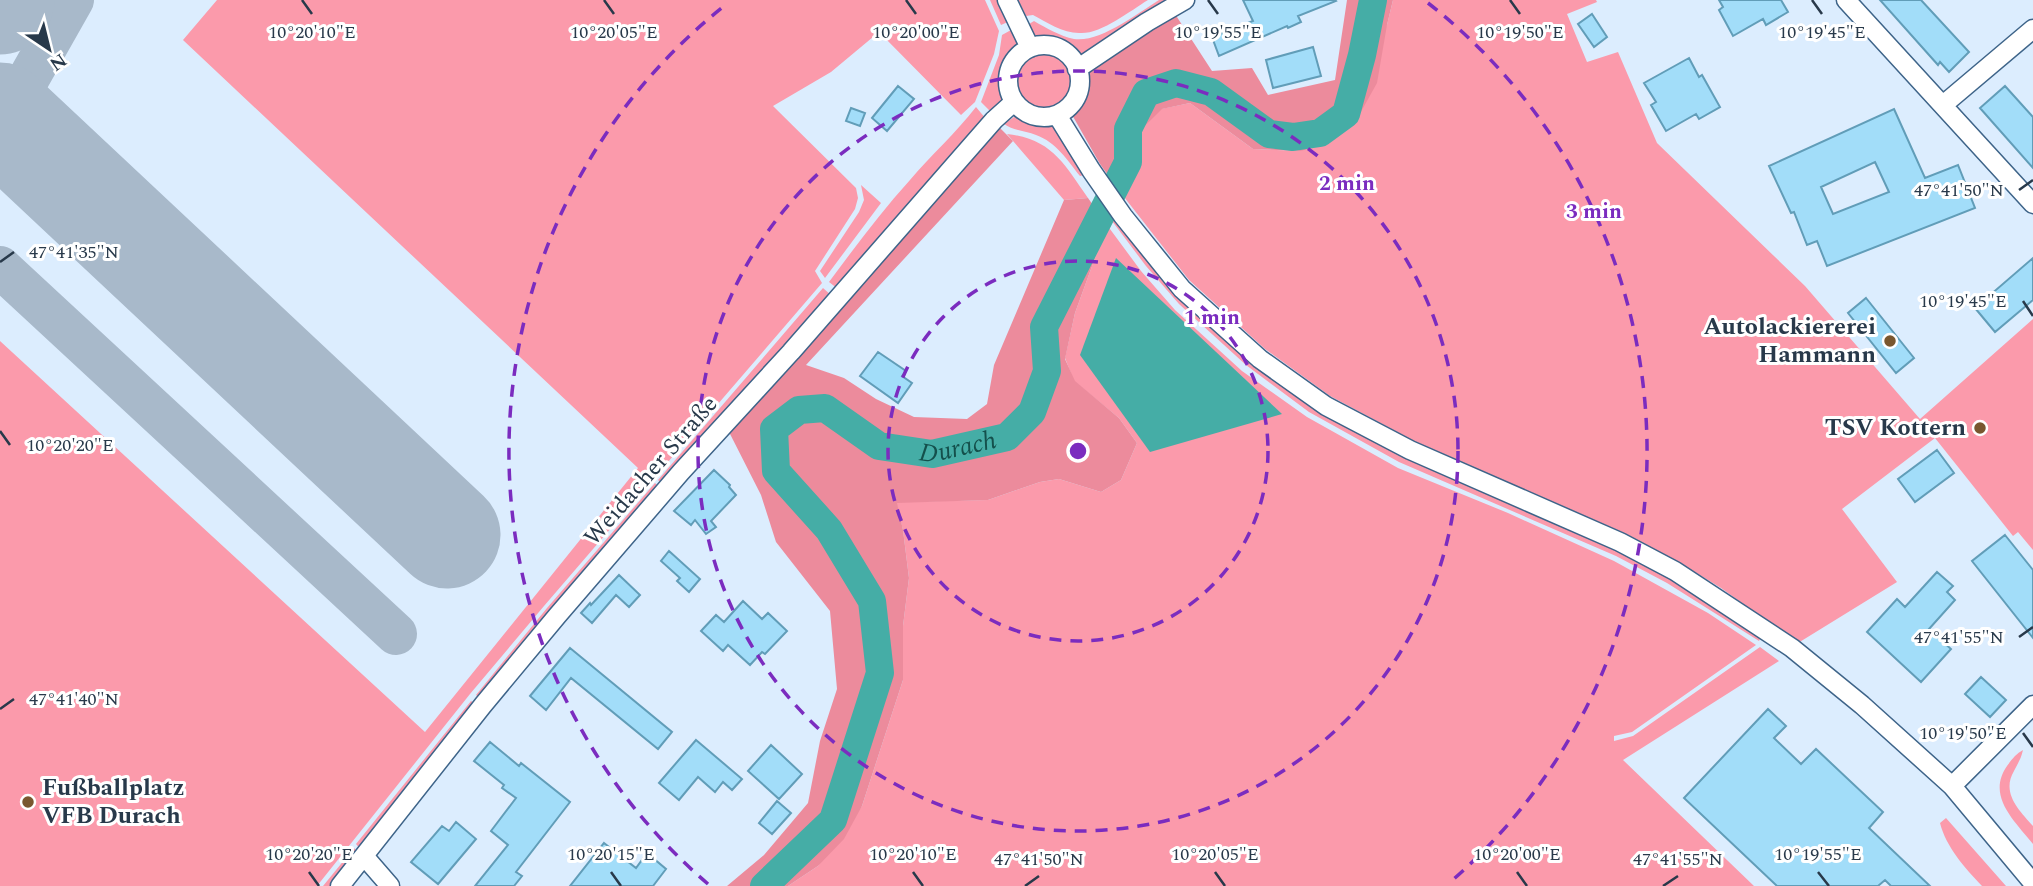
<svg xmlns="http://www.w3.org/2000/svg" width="2033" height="886" viewBox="0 0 2033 886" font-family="Spectral,serif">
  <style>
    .green { fill: #fb9aab }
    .forest { fill: #ec8b9c }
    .water { fill: #45ada6 }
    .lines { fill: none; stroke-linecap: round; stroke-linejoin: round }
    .river { stroke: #45ada6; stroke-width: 28 }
    .taxiway { stroke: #a8b9ca; stroke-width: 42 }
    .runway { stroke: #a8b9ca; stroke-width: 107 }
    .building { fill: #a2ddf9; stroke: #619db8; stroke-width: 2; fill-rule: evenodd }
    .minor-casing { stroke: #3e6489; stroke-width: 21 }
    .minor { stroke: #fff; stroke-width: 18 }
    .ticks { fill: none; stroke: #28394a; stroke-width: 2.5 }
    .ring { fill: none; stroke: #7b2cbf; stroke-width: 3.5; stroke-dasharray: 12 9 }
    .poi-dot { fill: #79572f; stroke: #fff; stroke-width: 2.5 }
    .labels { text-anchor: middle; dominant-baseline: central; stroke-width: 6; stroke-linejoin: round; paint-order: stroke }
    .poi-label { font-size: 24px; font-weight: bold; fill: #28394a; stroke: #fff; text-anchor: end }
    .street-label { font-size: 24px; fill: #28394a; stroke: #fff }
    .water-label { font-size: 26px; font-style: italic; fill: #14504c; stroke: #fff }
    .ticks-label { font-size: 18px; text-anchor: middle; fill: #28394a; stroke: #fff; stroke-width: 6; stroke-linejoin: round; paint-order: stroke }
    .centre { fill: #7b2cbf; stroke: #fff; stroke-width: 3.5 }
    .ring-label { font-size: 21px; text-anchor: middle; font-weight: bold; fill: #7b2cbf; stroke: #fff; stroke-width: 6; stroke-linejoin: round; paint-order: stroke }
  </style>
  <rect width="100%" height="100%" fill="#dcedfe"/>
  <!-- green -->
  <path class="green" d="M217,0h768l14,31 -5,23 -19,48 -14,13 -82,-83 -48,40 -58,34 83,82 2,10 -3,11 -40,62 7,12 -278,323 -74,88 -153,192h-317v-545l425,391 213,-264 -455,-428z
    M990,0h10l10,21 -9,4z
    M1018,0h130c-18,11 -48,35 -69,33 -16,0 -33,-11 -46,-18l-7,1z
    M1159,0h12l-92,59c-11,-15 -24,-20 -42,-19l-8,-16 5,-3c12,7 26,15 40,18 26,4 64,-26 85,-39z
    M1393,0h203l1,2 -30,12 20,48 31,-10 39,91 148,143 115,133 113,-100v231l-15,-18 -5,4 -78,-98 -93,71 55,73 -99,61 -77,-55 -41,-25 -56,-30 -210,-92 -84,-45 -65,-47 -76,-69 -72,-92 16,-13 5,-42 23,-24 29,-6 63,46 48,2 86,-126z
    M1011,30l8,17c-18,16 -21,30 -13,54l-13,13 -12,-12 18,-47 3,-20z
    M1016 81a28 28 0 1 1 56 0a28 28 0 1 1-56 0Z
    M976,107l10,12 -148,170 -9,-7c26,-35 52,-70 81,-102 21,-25 46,-47 66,-73z
    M1017,115c12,9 21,11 36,9l31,51 -4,1c-12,-15 -24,-34 -44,-41 -10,-4 -22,-4 -32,-11z
    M1007,134c45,5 57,30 81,64l-24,2z
    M861,185l20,18 -56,75 -5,-7 39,-59 5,-12z
    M1114,219l62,74 80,71 363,185 51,28 91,60 -2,4 -92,-58 -51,-27 -217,-94 -90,-50 -63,-47 -67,-61 -33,-38 -34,-45z
    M1107,225l34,46 34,39 67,61 65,46 91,51 110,45 106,48 94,52 48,32 -124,87 -18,4v5l19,-5 127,-89 19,14 -156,99 131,126h-966l30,-20 44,-60 41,-126v-54l6,-48 -6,-48 -7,-28 92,-2 52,-18 19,-3 42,13 20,-12 16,-37 -18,-25 -45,-37 -9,-23 10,-45z
    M823,288l9,8 -169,189 -5,-5z
    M655,483l5,5 -178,212 -6,-5 71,-87z
    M471,701l6,4 -116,145 -5,-6z
    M2023,750c-2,9 -5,13 -9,21 -13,22 5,39 19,55v18c-18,-23 -47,-48 -26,-78 5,-7 9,-12 16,-16z
    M1946,818l60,68h-24c-17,-18 -36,-39 -42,-63z
    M354,848l4,5 -26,33h-9z"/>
  <!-- forest -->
  <path class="forest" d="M1347,0h46l-6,25 -10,58 -20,36 -27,22 -29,10 -48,-2 -63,-46 -28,6 -24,24 -5,42 -16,13 -17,-24 -29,-51c12,-10 15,-23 16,-39l88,-60 37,57 40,-3 16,27 67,-15z
    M999,127l14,14 -207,224 38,13 32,21 38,18 53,2 20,-15 7,-39 70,-165 24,-2 19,27 -32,88 -10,46 10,22 44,37 18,25 -16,37 -20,12 -42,-13 -19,3 -52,18 -91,3 6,27 6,48 -6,48v54l-41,126 -18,33 -26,27 -30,20h-61l37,-31 44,-52 12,-62 17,-52 -7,-78 -54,-69 -15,-47 -34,-67z"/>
  <!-- water -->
  <path class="water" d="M1116,258l166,156 -132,38 -70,-97z"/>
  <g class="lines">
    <!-- river -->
    <path class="river" id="s1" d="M764,886l69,-66 47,-147 -8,-72 -43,-71 -53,-59 -2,-42 25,-19 26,-2 54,38 53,8 75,-17 25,-25 15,-41 -3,-44 84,-165v-33l18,-36 30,-10 35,9 58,42 24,3 27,-4 26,-19 16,-59 11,-55"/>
    <!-- taxiway -->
    <path class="taxiway" d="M0,129l73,-129
      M0,267l396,367"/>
    <!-- runway -->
    <path class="runway" d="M0,1l1,-1
      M0,116l447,419"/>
  </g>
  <!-- building -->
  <path class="building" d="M1243,0h92l1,1 -38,15 3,6 -13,6 -1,-2 -68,30 -7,-19 41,-16z
    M1719,0h62l7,12 -22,13 -3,-6 -30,17 -14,-26 4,-3z
    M1880,0h41l48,52 -20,20 -9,-10 -2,3z
    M1592,14l15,23 -13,10 -16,-23z
    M1313,47l8,29 -48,12 -7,-28z
    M1689,58l10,19 3,-2 18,32 -21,12 -3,-5 -30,17 -15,-26 5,-3 -12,-19z
    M898,86l16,13 -27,32 -15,-13z
    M2005,86l28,31v51l-53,-60z
    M851,108l14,5 -5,13 -14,-5z
    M1894,109l31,69 33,-13 17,43 -148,58 -10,-25 -10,4 -13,-33 -3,1 -22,-47zM1875,162l14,30 -56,22 -12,-27z
    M2033,258v42l-38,32 -20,-24z
    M1866,298l48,60 -18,15 -48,-60z
    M878,352l28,19 -4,5 10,7 -14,20 -38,-27z
    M1937,450l17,23 -39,29 -17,-23z
    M714,470l16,15 -1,2 7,8 -25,26 5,6 -10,7 -11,-14 -4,5 -17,-14z
    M2005,535l28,35v68l-61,-77z
    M669,551l31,28 -11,13 -12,-11 3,-3 -19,-17z
    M1937,572l16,14 -6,6 8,8 -26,29 22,20 -30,33 -54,-50 30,-33 8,8z
    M619,575l21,20 -11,12 -13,-12 -24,28 -11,-10 9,-10 1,2z
    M743,601l19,18 6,-6 19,18 -22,23 -3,-2 -12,13 -22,-20 -5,6 -22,-20 15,-16 8,7z
    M570,648l102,84 -14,17 -87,-71 -25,32 -16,-14z
    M1981,677l25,23 -16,17 -25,-23z
    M1768,709l18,17 -12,12 27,26 15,-15 67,63 -14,16 61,58h-39l-6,-6 -7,6h-101l-93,-88z
    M696,740l46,39 -10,11 -9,-8 -8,10 -17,-15 -19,23 -20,-17z
    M490,742l29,24 2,-3 49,39 -54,70 6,4 -8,10h-39l33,-41 -17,-14 25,-33 -14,-10 2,-3 -30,-24z
    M771,745l31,29 -23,25 -31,-28z
    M777,801l14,12 -19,21 -13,-11z
    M456,822l20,17 -38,45 -27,-22 31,-36 7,5z
    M604,843l32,25 11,-15 19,16 -13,17h-83z"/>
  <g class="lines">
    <!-- minor casing -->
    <g class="minor-casing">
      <path id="minor" d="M1007,0l23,48
        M1846,0l187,204
        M1008 81a36 36 0 1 1 72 0a36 36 0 1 1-72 0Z
        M1077,69l70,-47 38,-22
        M1943,105l90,-76
        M1057,115l34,55 32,46 59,73 78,70 66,47 84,44 210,92 55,29 117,77 70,57 90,81 81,97
        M1952,786l81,-81
        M364,856l26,30
        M340,886l143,-181 74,-89 124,-144 110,-120 203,-232 20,-18"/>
    </g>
    <!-- minor -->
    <use href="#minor" class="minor"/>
  </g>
  <!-- ticks -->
  <path class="ticks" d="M302,0l10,14M604,0l10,14M906,0l10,14M1208,0l10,14M1510,0l10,14M1812,0l10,14M2019,190l14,-10M0,262l14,-10M2023,301l10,15M0,431l10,14M2019,637l14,-10M0,709l14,-10M2023,733l10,14M309,872l10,14M611,872l10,14M913,872l10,14M1215,872l10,14M1517,872l10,14M1818,872l11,14M1025,886l14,-10M1663,886l15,-10"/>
  <!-- distance rings -->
  <g class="ring">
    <circle cx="1078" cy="451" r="190"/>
    <circle cx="1078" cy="451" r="380"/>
    <path d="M708 884A569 569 0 0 1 728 3M1428 3A569 569 0 0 1 1448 884"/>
  </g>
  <!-- markers -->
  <g class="poi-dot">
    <circle cx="1890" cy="341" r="7"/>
    <circle cx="1980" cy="428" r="7"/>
    <circle cx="28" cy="802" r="7"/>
  </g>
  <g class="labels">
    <!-- poi labels -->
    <g class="poi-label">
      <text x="1876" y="327">Autolackiererei<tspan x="1876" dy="28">Hammann</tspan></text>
      <text x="1966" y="428">TSV Kottern</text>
      <text x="42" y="788" text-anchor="start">Fußballplatz<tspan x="42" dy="28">VFB Durach</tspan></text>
    </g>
    <!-- street labels -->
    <g class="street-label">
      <text transform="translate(651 471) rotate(-49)">Weidacher Straße</text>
    </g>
    <!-- water labels -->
    <g class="water-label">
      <text stroke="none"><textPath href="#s1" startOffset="730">Durach</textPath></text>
    </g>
  </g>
  <g class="ticks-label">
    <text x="312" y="38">10°20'10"E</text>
    <text x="614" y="38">10°20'05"E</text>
    <text x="1218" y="38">10°19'55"E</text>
    <text x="1520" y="38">10°19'50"E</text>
    <text x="1822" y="38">10°19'45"E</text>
    <text x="916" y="38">10°20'00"E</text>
    <text x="1959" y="196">47°41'50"N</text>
    <text x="74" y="258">47°41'35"N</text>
    <text x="1963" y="307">10°19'45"E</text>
    <text x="70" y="451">10°20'20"E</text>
    <text x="1959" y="643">47°41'55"N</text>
    <text x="74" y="705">47°41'40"N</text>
    <text x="1963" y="739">10°19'50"E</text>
    <text x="309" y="860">10°20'20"E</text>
    <text x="611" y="860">10°20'15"E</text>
    <text x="913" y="860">10°20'10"E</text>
    <text x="1215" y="860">10°20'05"E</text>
    <text x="1517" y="860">10°20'00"E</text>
    <text x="1818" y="860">10°19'55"E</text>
    <text x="1039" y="865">47°41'50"N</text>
    <text x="1678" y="865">47°41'55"N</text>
  </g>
  <circle cx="1078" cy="451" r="10" class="centre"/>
  <g class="ring-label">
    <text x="1347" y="190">2 min</text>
    <text x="1594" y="218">3 min</text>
    <text x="1212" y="324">1 min</text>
  </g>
  <!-- north arrow -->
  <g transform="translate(49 49) rotate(145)" stroke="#ffffff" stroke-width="5" paint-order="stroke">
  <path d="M0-5L12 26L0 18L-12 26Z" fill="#28394a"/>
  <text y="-10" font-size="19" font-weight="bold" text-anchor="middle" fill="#28394a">N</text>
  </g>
</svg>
